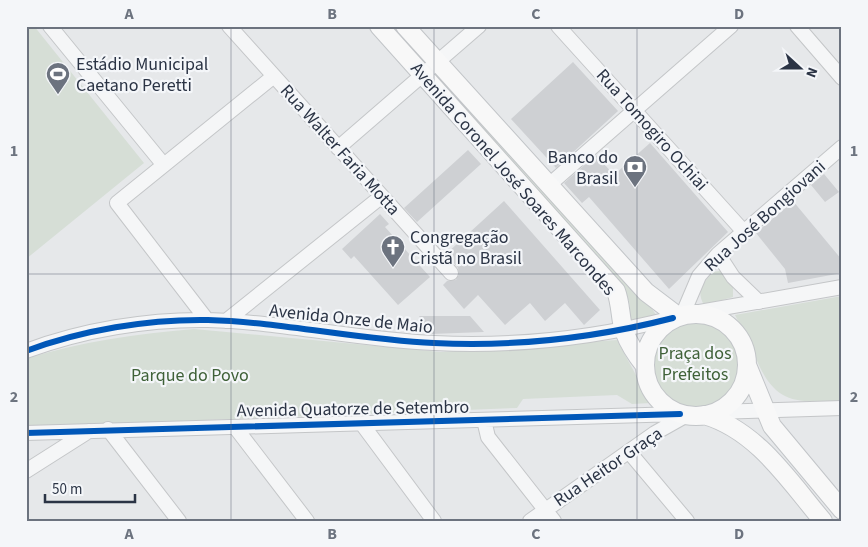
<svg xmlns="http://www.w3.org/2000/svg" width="868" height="547" viewBox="0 0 868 547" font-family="'Source Sans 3',sans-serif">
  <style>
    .green { fill: #d6ded6 }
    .building { fill: #ced0d3 }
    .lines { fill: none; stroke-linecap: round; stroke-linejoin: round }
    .minor-casing { stroke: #c4c6c8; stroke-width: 16 }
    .major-casing { stroke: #c2c5c8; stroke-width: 20 }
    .minor { stroke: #f5f6f7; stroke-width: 14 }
    .major { stroke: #f8f8f8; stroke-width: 18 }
    .cycleway-casing { stroke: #f4f6f9; stroke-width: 9 }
    .cycleway { stroke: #0057b8; stroke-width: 6 }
    .grid { fill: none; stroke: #6c737f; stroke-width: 1; stroke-opacity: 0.55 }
    .labels { text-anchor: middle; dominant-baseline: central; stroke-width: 4.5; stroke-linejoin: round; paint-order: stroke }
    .poi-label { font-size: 18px; fill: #2b3445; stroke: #f4f6f9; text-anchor: start }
    .street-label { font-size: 18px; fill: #2b3445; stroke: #f4f6f9 }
    .park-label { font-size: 18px; fill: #3f6138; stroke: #f4f6f9 }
    .neatline { fill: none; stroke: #6c737f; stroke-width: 2 }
    .grid-label { font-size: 16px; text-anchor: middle; font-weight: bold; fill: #6c737f }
  </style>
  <rect width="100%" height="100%" fill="#e6e8ea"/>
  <!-- green -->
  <path class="green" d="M26,26h8l110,137 -118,96z
    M437,71l214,236 5,8 -25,5 -2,-19 -8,-13 -190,-213z
    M720,271l13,15v11l-29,8c-8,-15 -2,-20 9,-33z
    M842,296v105c-46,1 -67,5 -87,-45 -2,-6 -3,-12 -6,-18 -3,-8 -10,-14 -14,-23z
    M651 364a44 44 0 1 1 88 0a44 44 0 1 1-88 0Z
    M194,329l247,23 176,-12 34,63 -19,1 -15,-9 -94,4 -6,9 -491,19v-68c55,-18 111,-25 168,-30z"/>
  <!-- building -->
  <path class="building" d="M573,62l45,49 -62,57 -45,-49z
    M650,143l78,89 -59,57 -80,-92 -7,6 -18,-20 32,-28 18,20z
    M468,150l13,14 -64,58 -13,-14z
    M824,174l15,18 -14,10 -14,-17z
    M504,201l96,109 -16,15 -19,-22 -20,18 -15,-18 -25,22 -27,-30 -14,14 -21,-24 4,-4 9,-1 3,-5 -1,-7 -12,-14z
    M793,201l49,59v13l-54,10 -3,-14 -29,-36z
    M380,214l9,10 -4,3 45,50 -32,28 -44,-49 -3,3 -9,-10z
    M419,316h51l14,16 -53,2z"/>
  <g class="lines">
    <!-- minor casing -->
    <g class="minor-casing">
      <path id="minor" d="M50,26l113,138
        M229,26l222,247
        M558,26l187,207
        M797,26l45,52
        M338,148l141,-122
        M549,185l182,-159
        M718,254l15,23 26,25
        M688,314l154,-27
        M682,316l17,-40 19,-22 124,-107
        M207,320l-90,-117 157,-127
        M226,321l156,-125
        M26,351c56,-21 122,-32 182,-31 75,2 150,20 226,23 80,4 161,-5 239,-25
        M715,412l127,-4
        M484,420l4,17 66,84
        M362,424l72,97
        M235,427l72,94
        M108,429l71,92
        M26,433l654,-19
        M630,453l57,68
        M26,471l63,-40
        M530,521l125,-88 32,-18"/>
    </g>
    <!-- major casing -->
    <g class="major-casing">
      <path id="major" d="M379,26l237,265c5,13 4,27 8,40 5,13 12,24 21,35
        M405,26l241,266 33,25
        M645 365a51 51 0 1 1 102 0a51 51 0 1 1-102 0Z
        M747,365l25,61 70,84
        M704,415c53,15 85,66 119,106"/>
    </g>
    <!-- minor -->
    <use href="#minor" class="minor"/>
    <!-- major -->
    <use href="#major" class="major"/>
    <!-- cycleway casing -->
    <g class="cycleway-casing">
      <path id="cycleway" d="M26,351c56,-21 122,-32 182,-31 75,2 150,20 226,23 80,4 161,-5 239,-25
        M26,433l654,-19"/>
    </g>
    <!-- cycleway -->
    <use href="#cycleway" class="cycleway"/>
  </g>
  <!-- grid -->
  <path class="grid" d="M231,26v495M434,26v495M637,26v495M26,274h816"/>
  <!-- icons -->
  <defs>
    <g id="stadium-pin" transform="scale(1.25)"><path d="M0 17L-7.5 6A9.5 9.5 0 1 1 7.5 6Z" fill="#6c737f" stroke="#f4f6f9"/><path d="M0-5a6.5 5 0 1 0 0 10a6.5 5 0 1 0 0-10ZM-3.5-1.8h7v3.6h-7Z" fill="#fff"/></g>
    <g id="bank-pin" transform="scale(1.25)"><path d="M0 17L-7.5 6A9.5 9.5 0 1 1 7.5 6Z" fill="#6c737f" stroke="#f4f6f9"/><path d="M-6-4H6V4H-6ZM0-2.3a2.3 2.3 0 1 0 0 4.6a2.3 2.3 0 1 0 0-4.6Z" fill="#fff"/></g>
    <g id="church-pin" transform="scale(1.25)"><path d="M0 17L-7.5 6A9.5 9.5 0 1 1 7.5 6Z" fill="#6c737f" stroke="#f4f6f9"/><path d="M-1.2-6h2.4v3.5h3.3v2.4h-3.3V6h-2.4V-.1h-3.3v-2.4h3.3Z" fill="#fff"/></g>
  </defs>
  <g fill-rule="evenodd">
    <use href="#stadium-pin" x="58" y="74"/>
    <use href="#bank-pin" x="635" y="167"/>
    <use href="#church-pin" x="393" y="247"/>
  </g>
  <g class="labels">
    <!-- poi labels -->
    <g class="poi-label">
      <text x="76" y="64">Estádio Municipal<tspan x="76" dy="21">Caetano Peretti</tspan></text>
      <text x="618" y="157" text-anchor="end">Banco do<tspan x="618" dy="21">Brasil</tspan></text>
      <text x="410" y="237">Congregação<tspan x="410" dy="21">Cristã no Brasil</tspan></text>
    </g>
    <!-- street labels -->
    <g class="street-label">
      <text transform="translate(652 130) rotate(48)">Rua Tomogiro Ochiai</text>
      <text transform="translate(340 150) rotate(48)">Rua Walter Faria Motta</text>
      <text transform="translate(513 179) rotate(49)">Avenida Coronel José Soares Marcondes</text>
      <text transform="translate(765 216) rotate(-42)">Rua José Bongiovani</text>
      <text transform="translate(351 319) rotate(6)">Avenida Onze de Maio</text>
      <text transform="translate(353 409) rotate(-1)">Avenida Quatorze de Setembro</text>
      <text transform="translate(608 467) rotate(-34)">Rua Heitor Graça</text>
    </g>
    <!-- park labels -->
    <g class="park-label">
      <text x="695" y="353">Praça dos<tspan x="695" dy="21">Prefeitos</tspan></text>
      <text x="190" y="375">Parque do Povo</text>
    </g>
  </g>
  <!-- border -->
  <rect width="868" height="547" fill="none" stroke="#f4f6f9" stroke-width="55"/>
  <!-- north arrow -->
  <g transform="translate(800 68) rotate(111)" stroke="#f4f6f9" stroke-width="4" paint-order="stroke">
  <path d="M0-4L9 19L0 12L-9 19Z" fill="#2b3445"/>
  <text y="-8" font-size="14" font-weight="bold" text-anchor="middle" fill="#2b3445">N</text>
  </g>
  <!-- scale -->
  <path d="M45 494v8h90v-8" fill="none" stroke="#2b3445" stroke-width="2.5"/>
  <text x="52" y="494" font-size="15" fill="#2b3445" stroke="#f4f6f9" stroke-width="4" paint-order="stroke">50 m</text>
  <rect x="28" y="28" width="812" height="492" class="neatline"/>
  <g class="grid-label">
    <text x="129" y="19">A</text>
    <text x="332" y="19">B</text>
    <text x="536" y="19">C</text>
    <text x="739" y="19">D</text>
    <text x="14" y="156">1</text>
    <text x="854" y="156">1</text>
    <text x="14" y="402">2</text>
    <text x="854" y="402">2</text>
    <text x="129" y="539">A</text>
    <text x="332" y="539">B</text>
    <text x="536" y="539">C</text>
    <text x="739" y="539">D</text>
  </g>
</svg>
